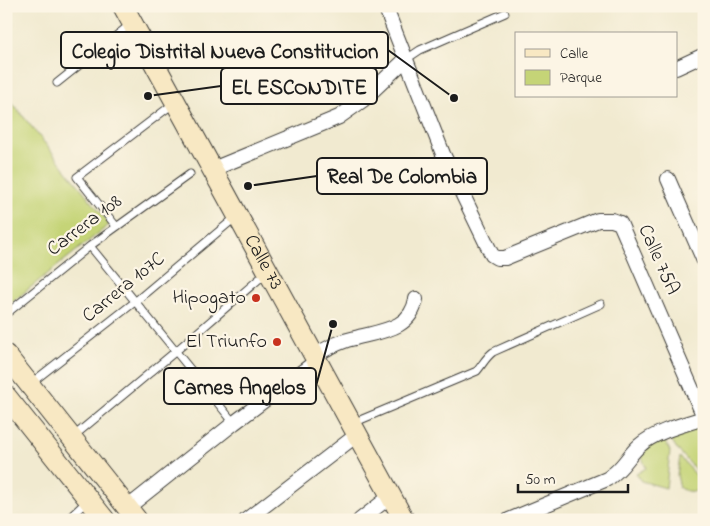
<svg xmlns="http://www.w3.org/2000/svg" width="710" height="526" viewBox="0 0 710 526" font-family="'Indie Flower',sans-serif">
  <style>
    .green { fill: #c5d477; stroke: #70784a }
    .lines { fill: none; stroke-linecap: round; stroke-linejoin: round }
    .lane-casing { stroke: #3c3b37; stroke-width: 9 }
    .street-casing { stroke: #3c3b37; stroke-width: 16 }
    .secondary-casing { stroke: #3c3b37; stroke-width: 22 }
    .lane { stroke: #fff; stroke-width: 7 }
    .street { stroke: #fff; stroke-width: 14 }
    .secondary { stroke: #f8e8c3; stroke-width: 20 }
    .poi-dot { fill: #c8321e; stroke: #fcf5e5; stroke-width: 2 }
    .labels { text-anchor: middle; dominant-baseline: central; stroke-width: 4.5; stroke-linejoin: round; paint-order: stroke }
    .street-label { font-size: 20px; fill: #1c1c1c; stroke: #fcf5e5 }
    .poi-label { font-size: 20px; fill: #1c1c1c; stroke: #fcf5e5; text-anchor: end }
    .leader { fill: none; stroke: #1c1c1c; stroke-width: 2 }
    .callout-dot { fill: #1c1c1c; stroke: #fcf5e5; stroke-width: 2 }
    .callout { fill: #fcf5e5; stroke: #1c1c1c; stroke-width: 2 }
    .callout-label { font-size: 21px; text-anchor: middle; font-weight: bold; fill: #1c1c1c }
  </style>
  <rect width="100%" height="100%" fill="#fcf5e5"/>
  <filter id="ink" filterUnits="userSpaceOnUse"><feTurbulence type="fractalNoise" baseFrequency=".02" numOctaves="2"/><feDisplacementMap in="SourceGraphic" scale="10" xChannelSelector="R" yChannelSelector="G"/><feConvolveMatrix kernelMatrix="1 2 1 2 8 2 1 2 1" color-interpolation-filters="sRGB"/></filter>
  <filter id="wash" filterUnits="userSpaceOnUse"><feTurbulence type="fractalNoise" baseFrequency=".0096" numOctaves="4" result="noise"/><feDisplacementMap in="SourceGraphic" scale="20" xChannelSelector="R" yChannelSelector="G"/><feGaussianBlur stdDeviation="1.12" result="paint"/><feColorMatrix in="noise" values="0 0 0 0 0 0 0 0 0 0 0 0 0 0 0 0 0 1.4 0 .05"/><feComposite in="paint" operator="in"/></filter>
  <g filter="url(#wash)">
    <rect width="100%" height="100%" fill="#f1ead0"/>
    <!-- green -->
    <path class="green" d="M6,95l104,129 -104,83z
      M701,425l3,5v49l-27,-30 -8,-13z
      M664,439l6,12 -4,37 -25,-7 -5,-7 10,-6 -7,-19z
      M680,457l24,27v8l-17,-1 -9,-4 1,-3 -2,-9z"/>
  </g>
  <g filter="url(#ink)">
    <g class="lines">
      <!-- lane casing -->
      <g class="lane-casing">
        <path id="lane" d="M405,60l15,-10 85,-37
          M57,83l75,-60
          M116,226l-39,-49 96,-73
          M90,246l144,177
          M6,314l84,-68 100,-72
          M30,384l106,-83 101,-85
          M353,423l124,-52c6,-7 9,-14 16,-19l108,-48
          M74,436l102,-85 90,-78
          M67,520l20,-19"/>
      </g>
      <!-- street casing -->
      <g class="street-casing">
        <path id="street" d="M385,6l58,148 49,101 5,3h8l93,-38h14l8,3 84,194
          M676,68l28,-13
          M213,169l126,-52 24,-17 42,-40
          M668,179l36,82
          M315,355c13,-7 25,-14 40,-17 25,-7 56,-8 61,-39
          M127,508l107,-85 84,-63
          M246,520l112,-86
          M360,520l32,-25
          M509,520l98,-41c17,-11 19,-21 32,-33 15,-14 46,-22 65,-28"/>
      </g>
      <!-- secondary casing -->
      <g class="secondary-casing">
        <g id="secondary">
          <path id="s1" d="M123,6l281,514"/>
          <path d="M6,355l131,165"/>
          <path d="M6,396l99,124"/>
        </g>
      </g>
      <!-- lane -->
      <use href="#lane" class="lane"/>
      <!-- street -->
      <use href="#street" class="street"/>
      <!-- secondary -->
      <use href="#secondary" class="secondary"/>
    </g>
  </g>
  <!-- markers -->
  <g class="poi-dot">
    <circle cx="256" cy="298" r="5"/>
    <circle cx="277" cy="342" r="5"/>
  </g>
  <g class="labels">
    <!-- street labels -->
    <g class="street-label">
      <text transform="translate(85 226) rotate(-37)">Carrera 108</text>
      <text transform="translate(658 260) rotate(66)">Calle 75A</text>
      <text stroke="none"><textPath href="#s1" startOffset="292">Calle 73</textPath></text>
      <text transform="translate(124 288) rotate(-39)">Carrera 107C</text>
    </g>
    <!-- poi labels -->
    <g class="poi-label">
      <text x="246" y="298">Hipogato</text>
      <text x="267" y="342">El Triunfo</text>
    </g>
  </g>
  <!-- callouts -->
  <path class="leader" d="M454 98L388 50M148 96L221 86M248 186L317 176M333 324L316 386"/>
  <g class="callout-dot">
    <circle cx="454" cy="98" r="5"/>
    <circle cx="148" cy="96" r="5"/>
    <circle cx="248" cy="186" r="5"/>
    <circle cx="333" cy="324" r="5"/>
  </g>
  <g class="callout">
    <rect x="61" y="32" width="327" height="36" rx="5"/>
    <rect x="221" y="68" width="156" height="36" rx="5"/>
    <rect x="317" y="158" width="170" height="36" rx="5"/>
    <rect x="164" y="368" width="152" height="36" rx="5"/>
  </g>
  <g class="callout-label">
    <text x="225" y="58">Colegio Distrital Nueva Constitucion</text>
    <text x="299" y="94">EL ESCONDITE</text>
    <text x="402" y="183">Real De Colombia</text>
    <text x="240" y="394">Carnes Angelos</text>
  </g>
  <!-- margin -->
  <rect width="710" height="526" fill="none" stroke="#fcf5e5" stroke-width="25"/>
  <!-- legend -->
  <rect x="515" y="32" width="162" height="65" fill="#fcf5e5" stroke="#a29e95"/>
  <rect x="525" y="49" width="25" height="8" fill="#f8e8c3" stroke="#a29e95"/>
  <text x="560" y="58" font-size="15" fill="#1c1c1c">Calle</text>
  <rect x="525" y="70" width="25" height="15" fill="#c5d477" stroke="#a29e95"/>
  <text x="560" y="82" font-size="15" fill="#1c1c1c">Parque</text>
  <!-- scale -->
  <path d="M518 484v8h110v-8" fill="none" stroke="#1c1c1c" stroke-width="2.5"/>
  <text x="525" y="484" font-size="15" fill="#1c1c1c" stroke="#fcf5e5" stroke-width="4" paint-order="stroke">50 m</text>
</svg>
